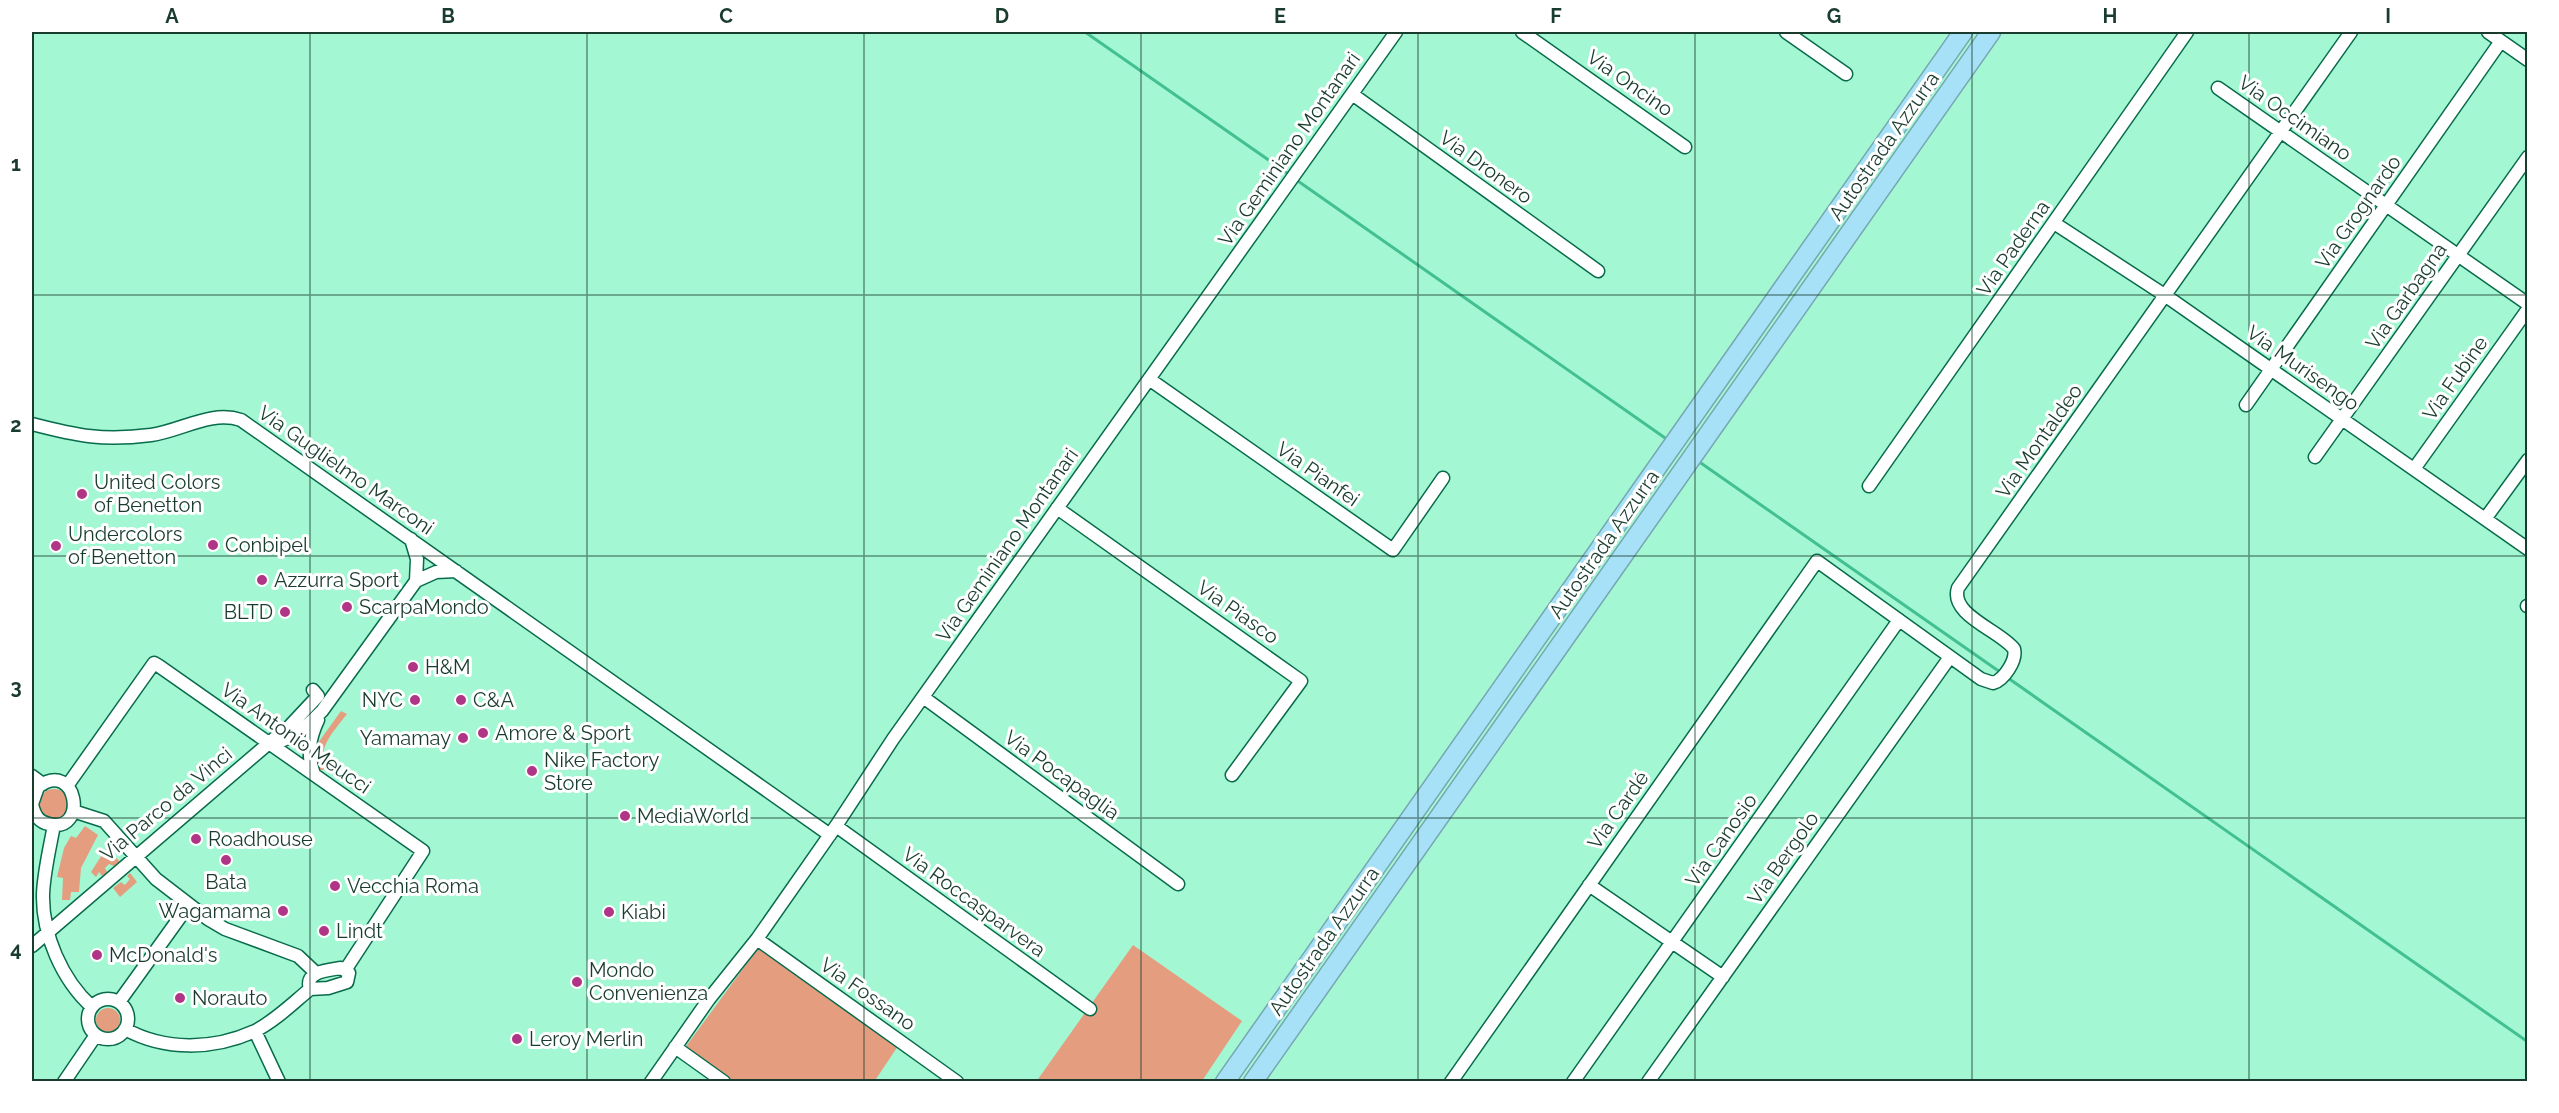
<svg xmlns="http://www.w3.org/2000/svg" width="2559" height="1113" viewBox="0 0 2559 1113" font-family="Raleway,sans-serif">
  <style>
    .green { fill: #e49d7e }
    .lines { fill: none; stroke-linecap: round; stroke-linejoin: round }
    .stream { stroke: #42c092; stroke-width: 3 }
    .minor-casing { stroke: #086b4c; stroke-width: 15 }
    .highway-casing { stroke: #76a7b1; stroke-width: 21 }
    .minor { stroke: #fff; stroke-width: 12 }
    .highway { stroke: #a7e1f8; stroke-width: 18 }
    .grid { fill: none; stroke: #1a3c2e; stroke-width: 1.5; stroke-opacity: 0.55 }
    .poi-dot { fill: #b13586; stroke: #fff; stroke-width: 2 }
    .labels { text-anchor: middle; dominant-baseline: central; stroke-width: 6; stroke-linejoin: round; paint-order: stroke }
    .street-label { font-size: 20px; fill: #1a3c2e; stroke: #fff }
    .poi-label { font-size: 20px; fill: #1a3c2e; stroke: #fff; text-anchor: start }
    .neatline { fill: none; stroke: #1a3c2e; stroke-width: 2 }
    .grid-label { font-size: 20px; text-anchor: middle; font-weight: bold; fill: #1a3c2e }
  </style>
  <rect width="100%" height="100%" fill="#a4f7d3"/>
  <!-- green -->
  <path class="green" d="M341,711l6,3c-12,16 -30,33 -23,55l-4,3 -7,-22z
    M39 804a15 15 0 1 1 30 0a15 15 0 1 1-30 0Z
    M85,826l13,9 -17,33 -2,24h-8l-1,8h-8l1,-22 -6,-1 7,-29 7,-12 5,2z
    M107,847l13,15 -6,4 -5,-2 -4,4 2,4 -5,4 -3,-4 -3,5 -5,-5z
    M130,873l7,9 -17,15 -7,-9 8,-6 4,3 5,-6 -3,-3z
    M1133,945l109,76 -40,60 -166,1z
    M759,947l139,99 -24,36 -144,-1 -46,-32z
    M96 1020a12 12 0 1 1 24 0a12 12 0 1 1-24 0Z"/>
  <g class="lines">
    <!-- stream -->
    <path class="stream" d="M1085,32l205,143
      M1295,179l373,261
      M1698,461l302,211
      M2008,678l520,364"/>
    <!-- minor casing -->
    <g class="minor-casing">
      <path id="minor" d="M1522,32l163,115
        M1786,32l60,42
        M2488,32l40,28
        M2218,88l310,216
        M1352,94l246,177
        M2054,223l112,73 362,253
        M1149,379l244,171 50,-72
        M2246,405l255,-364
        M32,424c46,12 71,17 119,11 30,-4 60,-25 90,-15l589,415
        M2315,457l213,-300
        M2414,469l114,-160
        M1869,486l318,-454
        M1057,508l244,173 -69,94
        M2485,519l43,-59
        M411,539l6,20 -1,22
        M2527,606h1
        M923,697l255,187
        M277,742c19,-5 31,-17 45,-31l94,-130 20,-9 20,-1
        M314,774c-7,-19 -5,-35 4,-54
        M32,776l11,8
        M67,786l87,-123 5,3 264,185 -77,118
        M32,804l6,-17c39,-29 51,47 11,37 -11,-2 -15,-10 -17,-20
        M73,811l31,10 52,58 52,40 17,10 73,27 18,17
        M54,825c-4,22 -10,46 -11,69 -1,40 19,86 49,113
        M836,826l254,183
        M1589,885l134,92
        M757,939l200,143
        M32,946l244,-209 12,-9 30,-32 -5,-6
        M341,968l8,5 -2,9 -19,6 -18,1c-6,-18 19,-19 31,-21z
        M88 1019a20 20 0 1 1 40 0a20 20 0 1 1-40 0Z
        M119,1002l69,-96
        M125,1029c40,22 88,21 130,2 20,-10 38,-28 55,-42
        M255,1031l24,51
        M675,1047l49,35
        M64,1082l32,-47
        M651,1082l58,-83 48,-60 79,-113 57,-87 503,-707
        M1451,1082l366,-521 164,118 12,4c11,-3 24,-23 21,-34 -13,-18 -65,-34 -56,-61l393,-556
        M1573,1082l326,-462
        M1648,1082l302,-425"/>
    </g>
    <!-- highway casing -->
    <g class="highway-casing">
      <path id="highway" d="M1225,1082l738,-1050
        M1253,1082l738,-1050"/>
    </g>
    <!-- minor -->
    <use href="#minor" class="minor"/>
    <!-- highway -->
    <use href="#highway" class="highway"/>
  </g>
  <!-- grid -->
  <path class="grid" d="M310,32v1050M587,32v1050M864,32v1050M1141,32v1050M1418,32v1050M1695,32v1050M1972,32v1050M2249,32v1050M32,295h2496M32,556h2496M32,818h2496"/>
  <!-- markers -->
  <g class="poi-dot">
    <circle cx="82" cy="494" r="6"/>
    <circle cx="213" cy="545" r="6"/>
    <circle cx="56" cy="546" r="6"/>
    <circle cx="262" cy="580" r="6"/>
    <circle cx="347" cy="607" r="6"/>
    <circle cx="285" cy="612" r="6"/>
    <circle cx="413" cy="667" r="6"/>
    <circle cx="415" cy="700" r="6"/>
    <circle cx="461" cy="700" r="6"/>
    <circle cx="483" cy="733" r="6"/>
    <circle cx="463" cy="738" r="6"/>
    <circle cx="532" cy="771" r="6"/>
    <circle cx="625" cy="816" r="6"/>
    <circle cx="196" cy="839" r="6"/>
    <circle cx="226" cy="860" r="6"/>
    <circle cx="335" cy="886" r="6"/>
    <circle cx="283" cy="911" r="6"/>
    <circle cx="609" cy="912" r="6"/>
    <circle cx="324" cy="931" r="6"/>
    <circle cx="97" cy="955" r="6"/>
    <circle cx="577" cy="982" r="6"/>
    <circle cx="180" cy="998" r="6"/>
    <circle cx="517" cy="1039" r="6"/>
  </g>
  <g class="labels">
    <!-- street labels -->
    <g class="street-label">
      <text transform="translate(1630 83) rotate(35)">Via Oncino</text>
      <text transform="translate(2295 118) rotate(35)">Via Occimiano</text>
      <text transform="translate(1884 146) rotate(-55)">Autostrada Azzurra</text>
      <text transform="translate(1289 149) rotate(-55)">Via Geminiano Montanari</text>
      <text transform="translate(1486 167) rotate(36)">Via Dronero</text>
      <text transform="translate(2358 212) rotate(-55)">Via Grognardo</text>
      <text transform="translate(2013 248) rotate(-55)">Via Paderna</text>
      <text transform="translate(2406 296) rotate(-55)">Via Garbagna</text>
      <text transform="translate(2303 368) rotate(35)">Via Murisengo</text>
      <text transform="translate(2455 378) rotate(-55)">Via Fubine</text>
      <text transform="translate(2039 441) rotate(-55)">Via Montaldeo</text>
      <text transform="translate(346 470) rotate(35)">Via Guglielmo Marconi</text>
      <text transform="translate(1318 474) rotate(35)">Via Pianfei</text>
      <text transform="translate(1604 544) rotate(-55)">Autostrada Azzurra</text>
      <text transform="translate(1007 545) rotate(-55)">Via Geminiano Montanari</text>
      <text transform="translate(1238 612) rotate(35)">Via Piasco</text>
      <text transform="translate(296 738) rotate(35)">Via Antonio Meucci</text>
      <text transform="translate(1062 775) rotate(36)">Via Pocapaglia</text>
      <text transform="translate(166 804) rotate(-40)">Via Parco da Vinci</text>
      <text transform="translate(1618 810) rotate(-55)">Via Cardé</text>
      <text transform="translate(1721 840) rotate(-55)">Via Canosio</text>
      <text transform="translate(1783 858) rotate(-55)">Via Bergolo</text>
      <text transform="translate(974 902) rotate(36)">Via Roccasparvera</text>
      <text transform="translate(1324 941) rotate(-55)">Autostrada Azzurra</text>
      <text transform="translate(868 994) rotate(35)">Via Fossano</text>
    </g>
    <!-- poi labels -->
    <g class="poi-label">
      <text x="94" y="482">United Colors<tspan x="94" dy="23">of Benetton</tspan></text>
      <text x="68" y="534">Undercolors<tspan x="68" dy="23">of Benetton</tspan></text>
      <text x="225" y="545">Conbipel</text>
      <text x="274" y="580">Azzurra Sport</text>
      <text x="359" y="607">ScarpaMondo</text>
      <text x="273" y="612" text-anchor="end">BLTD</text>
      <text x="425" y="667">H&amp;M</text>
      <text x="403" y="700" text-anchor="end">NYC</text>
      <text x="473" y="700">C&amp;A</text>
      <text x="495" y="733">Amore &amp; Sport</text>
      <text x="451" y="738" text-anchor="end">Yamamay</text>
      <text x="544" y="760">Nike Factory<tspan x="544" dy="23">Store</tspan></text>
      <text x="637" y="816">MediaWorld</text>
      <text x="208" y="839">Roadhouse</text>
      <text x="226" y="882" text-anchor="middle">Bata</text>
      <text x="347" y="886">Vecchia Roma</text>
      <text x="271" y="911" text-anchor="end">Wagamama</text>
      <text x="621" y="912">Kiabi</text>
      <text x="336" y="931">Lindt</text>
      <text x="109" y="955">McDonald's</text>
      <text x="589" y="970">Mondo<tspan x="589" dy="23">Convenienza</tspan></text>
      <text x="192" y="998">Norauto</text>
      <text x="529" y="1039">Leroy Merlin</text>
    </g>
  </g>
  <!-- border -->
  <rect width="2559" height="1113" fill="none" stroke="#ffffff" stroke-width="66"/>
  <rect x="33" y="33" width="2493" height="1047" class="neatline"/>
  <g class="grid-label">
    <text x="172" y="23">A</text>
    <text x="448" y="23">B</text>
    <text x="726" y="23">C</text>
    <text x="1002" y="23">D</text>
    <text x="1280" y="23">E</text>
    <text x="1556" y="23">F</text>
    <text x="1834" y="23">G</text>
    <text x="2110" y="23">H</text>
    <text x="2388" y="23">I</text>
    <text x="16" y="171">1</text>
    <text x="16" y="432">2</text>
    <text x="16" y="694">3</text>
    <text x="16" y="956">4</text>
  </g>
</svg>
